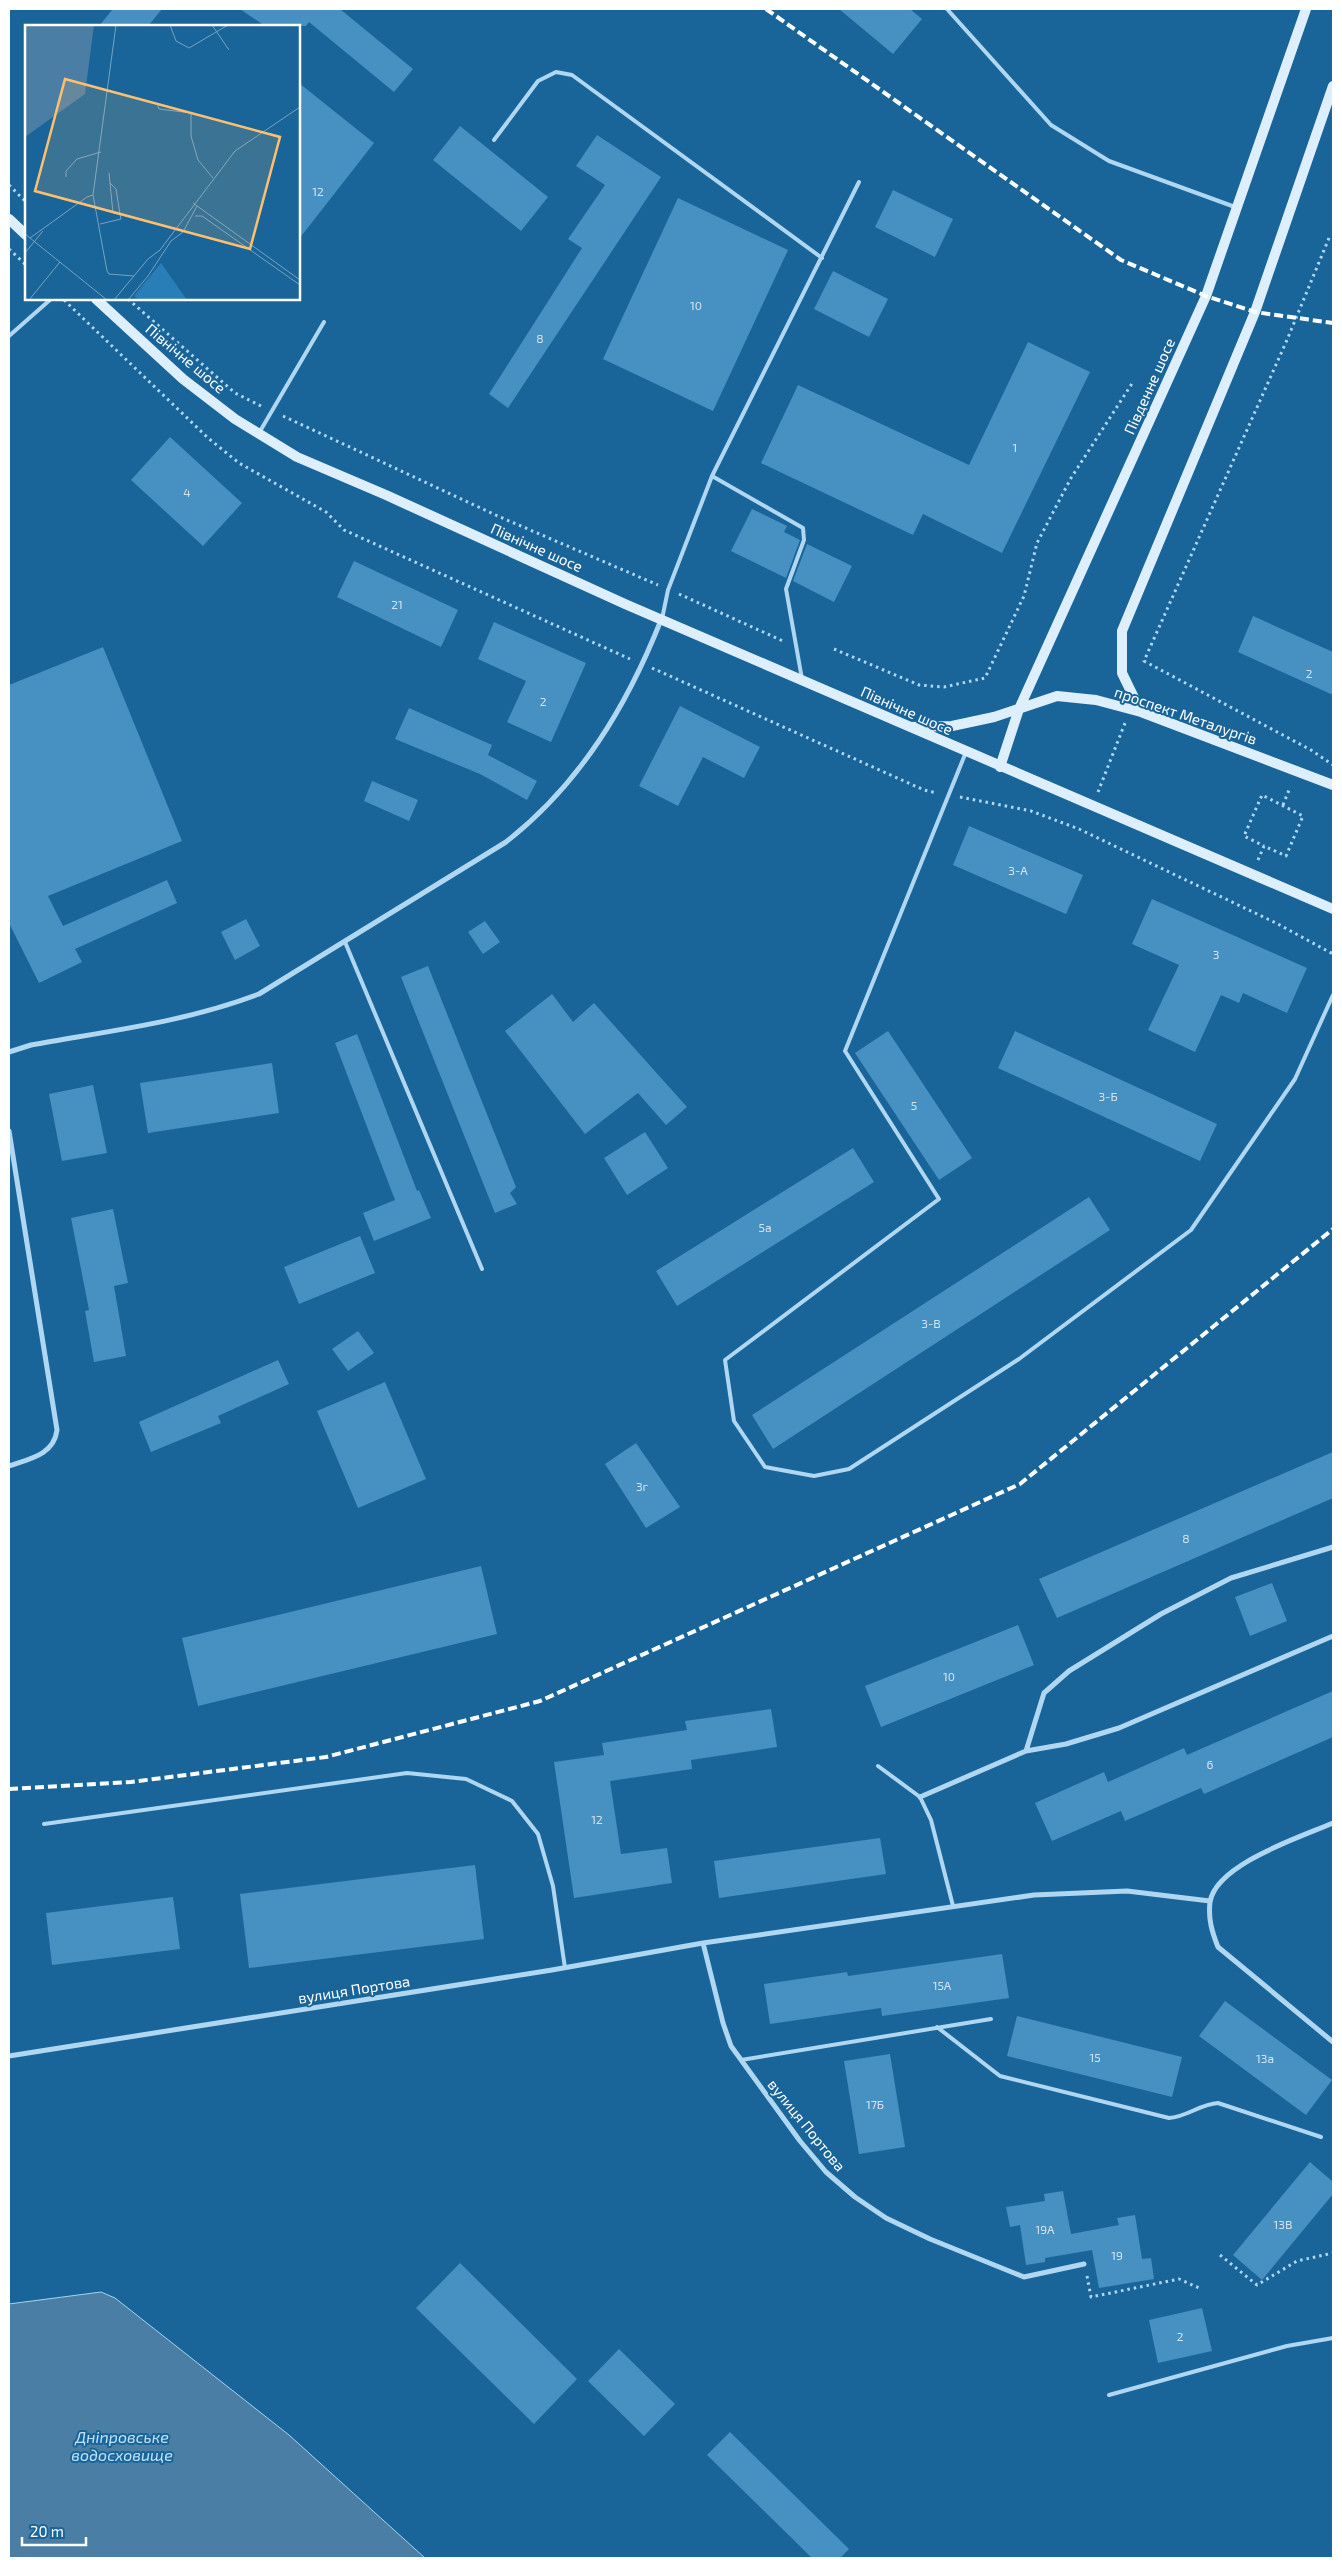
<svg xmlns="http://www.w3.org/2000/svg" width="1342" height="2567" viewBox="0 0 1342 2567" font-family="'Exo 2',sans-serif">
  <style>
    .water { fill: #4a7ea4; stroke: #a2d4f3 }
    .building { fill: #4690c2 }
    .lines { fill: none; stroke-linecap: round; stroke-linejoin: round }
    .path { stroke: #afd7f1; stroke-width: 3; stroke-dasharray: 2.5 4; stroke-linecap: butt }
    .service { stroke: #afd7f1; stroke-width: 4 }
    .minor { stroke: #afd7f1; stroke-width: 5 }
    .secondary { stroke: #ddeffc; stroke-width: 10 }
    .rail { stroke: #fff; stroke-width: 4; stroke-dasharray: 9 4; stroke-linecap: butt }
    .labels { text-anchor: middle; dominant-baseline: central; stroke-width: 4; stroke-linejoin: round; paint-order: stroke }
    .number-label { font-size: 12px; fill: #d1e3f0 }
    .street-label { font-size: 15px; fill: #fff; stroke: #19659a }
    .water-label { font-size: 16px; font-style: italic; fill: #bee2f8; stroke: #19659a }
    .inset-road { fill: none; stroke: #75a3c2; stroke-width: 1 }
    .view { fill: #ffc06f; fill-opacity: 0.15; stroke: #ffc06f; stroke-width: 2.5 }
    .inset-edge { fill: none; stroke: #fff; stroke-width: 2.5 }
  </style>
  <rect width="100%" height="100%" fill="#19659a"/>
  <!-- water -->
  <path class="water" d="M101,2292l14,6 174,137 136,123h-416v-254z"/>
  <!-- building -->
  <path class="building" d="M113,9h49l-14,17h-49z
    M240,9h100l73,60 -19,23 -85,-70 -3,4h-41z
    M839,9h71l12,10 -29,35z
    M299,83l75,60 -75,96z
    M460,126l88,71 -27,34 -88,-71z
    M597,135l64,42 -153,231 -19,-14 93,-146 -14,-9 37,-54 -29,-19z
    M893,190l60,29 -18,38 -60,-30z
    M678,198l110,52 -75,161 -110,-52z
    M833,271l55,28 -19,38 -55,-28z
    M1028,342l62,30 -88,181 -79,-39 -10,21 -152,-72 37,-78 171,80z
    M170,437l72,66 -39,43 -72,-66z
    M752,509l35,17 -3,6 16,8 -14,38 -55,-27z
    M807,544l45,22 -18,36 -41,-21z
    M354,561l104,49 -17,37 -104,-50z
    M1253,616l80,36v43l-95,-43z
    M494,622l92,41 -35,79 -44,-20 19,-41 -48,-22z
    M103,647l79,194 -134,55 15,30 104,-46 10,23 -102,46 7,13 -43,21 -30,-60v-238z
    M680,706l80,41 -16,31 -41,-21 -25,49 -39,-20z
    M409,708l83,37 -4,10 49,26 -10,19 -47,-26 -85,-35z
    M372,781l46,19 -9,21 -45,-20z
    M969,826l114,49 -17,39 -113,-49z
    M1152,899l155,69 -20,45 -44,-20 -4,10 -18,-8 -26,57 -47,-22 31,-65 -47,-21z
    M246,919l14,27 -25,14 -14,-28z
    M485,921l15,21 -17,12 -15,-22z
    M428,966l88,221 -6,6 7,11 -22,9 -94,-236z
    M552,994l21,28 21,-19 93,104 -21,18 -28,-32 -53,41 -80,-103z
    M888,1031l84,127 -33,22 -84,-127z
    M1015,1031l202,93 -17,37 -202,-93z
    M357,1034l60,157 2,-1 12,28 -57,23 -11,-28 32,-13 -60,-157z
    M272,1063l7,50 -131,20 -8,-50z
    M93,1085l14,68 -45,8 -13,-67z
    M645,1132l23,36 -41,27 -23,-37z
    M853,1148l21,34 -197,124 -21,-35z
    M1089,1197l21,33 -337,219 -21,-34z
    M113,1209l15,74 -14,3 12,70 -32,6 -9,-51 4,-1 -18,-92z
    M360,1236l15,37 -76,31 -15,-37z
    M358,1331l16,22 -26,18 -16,-22z
    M278,1360l11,24 -71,32 3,7 -70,29 -12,-30z
    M385,1382l41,97 -68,29 -41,-97z
    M636,1443l44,64 -34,21 -41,-64z
    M1333,1452v46l-276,120 -18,-39z
    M481,1566l16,68 -299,72 -16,-68z
    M1272,1583l15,38 -37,15 -15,-39z
    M1018,1625l16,40 -153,62 -16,-41z
    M1333,1691v46l-129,57 -3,-6 -76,33 -4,-10 -69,30 -17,-38 69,-31 4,10 76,-34 3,7z
    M771,1709l6,38 -86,13 1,9 -82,12 11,73 46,-6 5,35 -98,15 -20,-136 50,-7 -2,-12 85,-13 -2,-9z
    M880,1838l6,36 -167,24 -5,-37z
    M475,1865l9,74 -235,29 -9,-74z
    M173,1897l7,52 -128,16 -6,-52z
    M1002,1954l7,44 -127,18 -1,-8 -111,16 -6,-40 83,-12 1,4z
    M1225,2001l107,79 -26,35 -107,-79z
    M1017,2016l165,41 -10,40 -165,-41z
    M890,2054l15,93 -46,7 -15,-93z
    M1310,2162l23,20v12l-71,86 -29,-25z
    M1063,2191l8,43 48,-9 -2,-7 18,-3 7,44 9,-1 3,21 -55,9 -7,-38 -47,8v4l-19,3 -6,-40 -10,2 -4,-20 39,-6 -1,-7z
    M460,2263l117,116 -43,45 -118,-116z
    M1202,2308l10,43 -54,12 -9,-43z
    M619,2349l56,55 -31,32 -56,-55z
    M730,2432l119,117 -9,9h-28l-105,-103z"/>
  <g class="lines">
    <!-- path -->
    <path class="path" d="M9,185l17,17
      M1329,238l-42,102 -143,321 167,89 22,15
      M9,249l17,16
      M128,299l107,94 26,13
      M64,300l144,138 31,25 87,49 18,18 286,129
      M283,416l217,101 158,68
      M679,594l104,47
      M834,649l85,36 25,2 41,-9 39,-82 13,-53 34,-65 62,-96
      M652,668l272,122 13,3
      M1098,792l27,-69
      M960,797l71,14 48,18 197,94 57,31
      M1283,805l6,-15
      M1258,860l6,-14 22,10 17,-40 -41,-21 -18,41 20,10
      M1220,2255l37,30 40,-24 36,-8
      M1087,2276l4,21 88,-18 20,9"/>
    <!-- service -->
    <path class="service" d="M947,9l104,116 58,36 126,46
      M494,140l44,-59 18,-9 16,3 250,183
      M9,336l42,-37
      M259,433l65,-111
      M712,476l91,52 1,12 -18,49 16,90
      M662,619l6,-29 44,-114 147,-294
      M966,752l-121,299 94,148 -214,161 9,61 31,46 49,9 35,-7 170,-110 172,-129 104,-151 38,-84
      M345,942l137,327
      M878,1766l42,31 11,23 22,86
      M44,1824l363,-51 59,6 46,22 26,33 15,52 12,82
      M937,2027l63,49 169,42c18,-1 31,-14 49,-15l103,34
      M741,2060l250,-41
      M1109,2395l178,-49 46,-8"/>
    <!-- minor -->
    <path class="minor" d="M9,1052l22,-7c77,-14 155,-23 228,-51l247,-152c74,-58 121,-136 155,-222
      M9,1131l48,299c-3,25 -28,29 -48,36
      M1026,1751l18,-58 25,-22 92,-57 70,-36 102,-31
      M920,1797l106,-46 40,-7 53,-16 214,-92
      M1333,1823c-32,14 -117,41 -123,79 -2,17 2,30 8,45l115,95
      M703,1943l20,80 8,23 69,95 26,31 29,25 31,21 44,21 94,38 60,-13
      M9,2056l543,-86 151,-27 331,-48 93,-4 83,10"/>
    <!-- secondary -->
    <path class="secondary" d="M9,219l17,16
      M96,299l87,80 52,40 62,38 89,38 239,109 708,305
      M1141,712l-19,-39v-42l133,-319 78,-226
      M911,727l41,-1 42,-9 63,-21 39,4 45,12 192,73
      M1000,767l19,-58 187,-413 100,-287"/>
    <!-- rail -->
    <path class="rail" d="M766,9l355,251 85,36 49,16 78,11
      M9,1789l122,-7 195,-25 214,-56 480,-217 313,-255"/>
  </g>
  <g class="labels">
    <!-- number labels -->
    <g class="number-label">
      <text x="318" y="191">12</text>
      <text x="696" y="305">10</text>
      <text x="540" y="338">8</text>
      <text x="1015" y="447">1</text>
      <text x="187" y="492">4</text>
      <text x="397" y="604">21</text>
      <text x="1309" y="673">2</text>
      <text x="543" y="701">2</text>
      <text x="1018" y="870">3-А</text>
      <text x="1216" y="954">3</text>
      <text x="1108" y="1096">3-Б</text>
      <text x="914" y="1105">5</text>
      <text x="765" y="1227">5а</text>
      <text x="931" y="1323">3-В</text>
      <text x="642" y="1486">3г</text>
      <text x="1186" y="1538">8</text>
      <text x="949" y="1676">10</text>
      <text x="1210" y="1764">6</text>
      <text x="597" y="1819">12</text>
      <text x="942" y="1985">15А</text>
      <text x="1095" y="2057">15</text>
      <text x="1265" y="2058">13а</text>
      <text x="875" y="2104">17Б</text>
      <text x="1283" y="2224">13В</text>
      <text x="1045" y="2229">19А</text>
      <text x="1117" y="2255">19</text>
      <text x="1180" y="2336">2</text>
    </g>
    <!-- street labels -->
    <g class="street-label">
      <text transform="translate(186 358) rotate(40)">Північне шосе</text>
      <text transform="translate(1149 386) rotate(-66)">Південне шосе</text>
      <text transform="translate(537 547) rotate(24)">Північне шосе</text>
      <text transform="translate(907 710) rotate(24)">Північне шосе</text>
      <text transform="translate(1186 715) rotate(19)">проспект Металургів</text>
      <text transform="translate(354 1989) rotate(-9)">вулиця Портова</text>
      <text transform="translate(807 2125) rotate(51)">вулиця Портова</text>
    </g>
    <!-- water labels -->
    <g class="water-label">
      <text x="122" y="2436">Дніпровське<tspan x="122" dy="18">водосховище</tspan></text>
    </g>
  </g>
  <!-- overview -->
  <g transform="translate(25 25)">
    <rect width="275" height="275" fill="#19659a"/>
    <path d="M136,238l26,37h-48l-5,-4z" fill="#297eb7"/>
    <path d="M0,0h69l-9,69 -60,43z" fill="#4a7ea4"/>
    <path class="inset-road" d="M145,0l6,16 13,7 39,-23M187,0l17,25M132,78l2,6 32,4v23l7,24 15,18M41,152v-6l11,-12 24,-7M85,158l6,6 4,25M68,170l23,-170M168,178l107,77M170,191h7l98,69M75,199l21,-5 -1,-5 -7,-1 -4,-40M0,209l82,66M5,213l57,-41 6,-2 14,76 2,3 25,2M0,228l18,-22M4,275l31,-38M89,275l34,-41 12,-9 75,-99 65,-44M103,275l20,-24 23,-35 12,-9 14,-26"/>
    <path class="view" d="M40,54l215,58 -30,112 -215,-58z"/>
    <rect width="275" height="275" class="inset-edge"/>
  </g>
  <!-- border -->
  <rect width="1342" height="2567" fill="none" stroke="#ffffff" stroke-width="20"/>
  <!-- scale -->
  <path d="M22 2537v8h64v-8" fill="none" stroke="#ffffff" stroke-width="2.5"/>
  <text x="30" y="2537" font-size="15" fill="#ffffff" stroke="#19659a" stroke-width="4" paint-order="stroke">20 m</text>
</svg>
